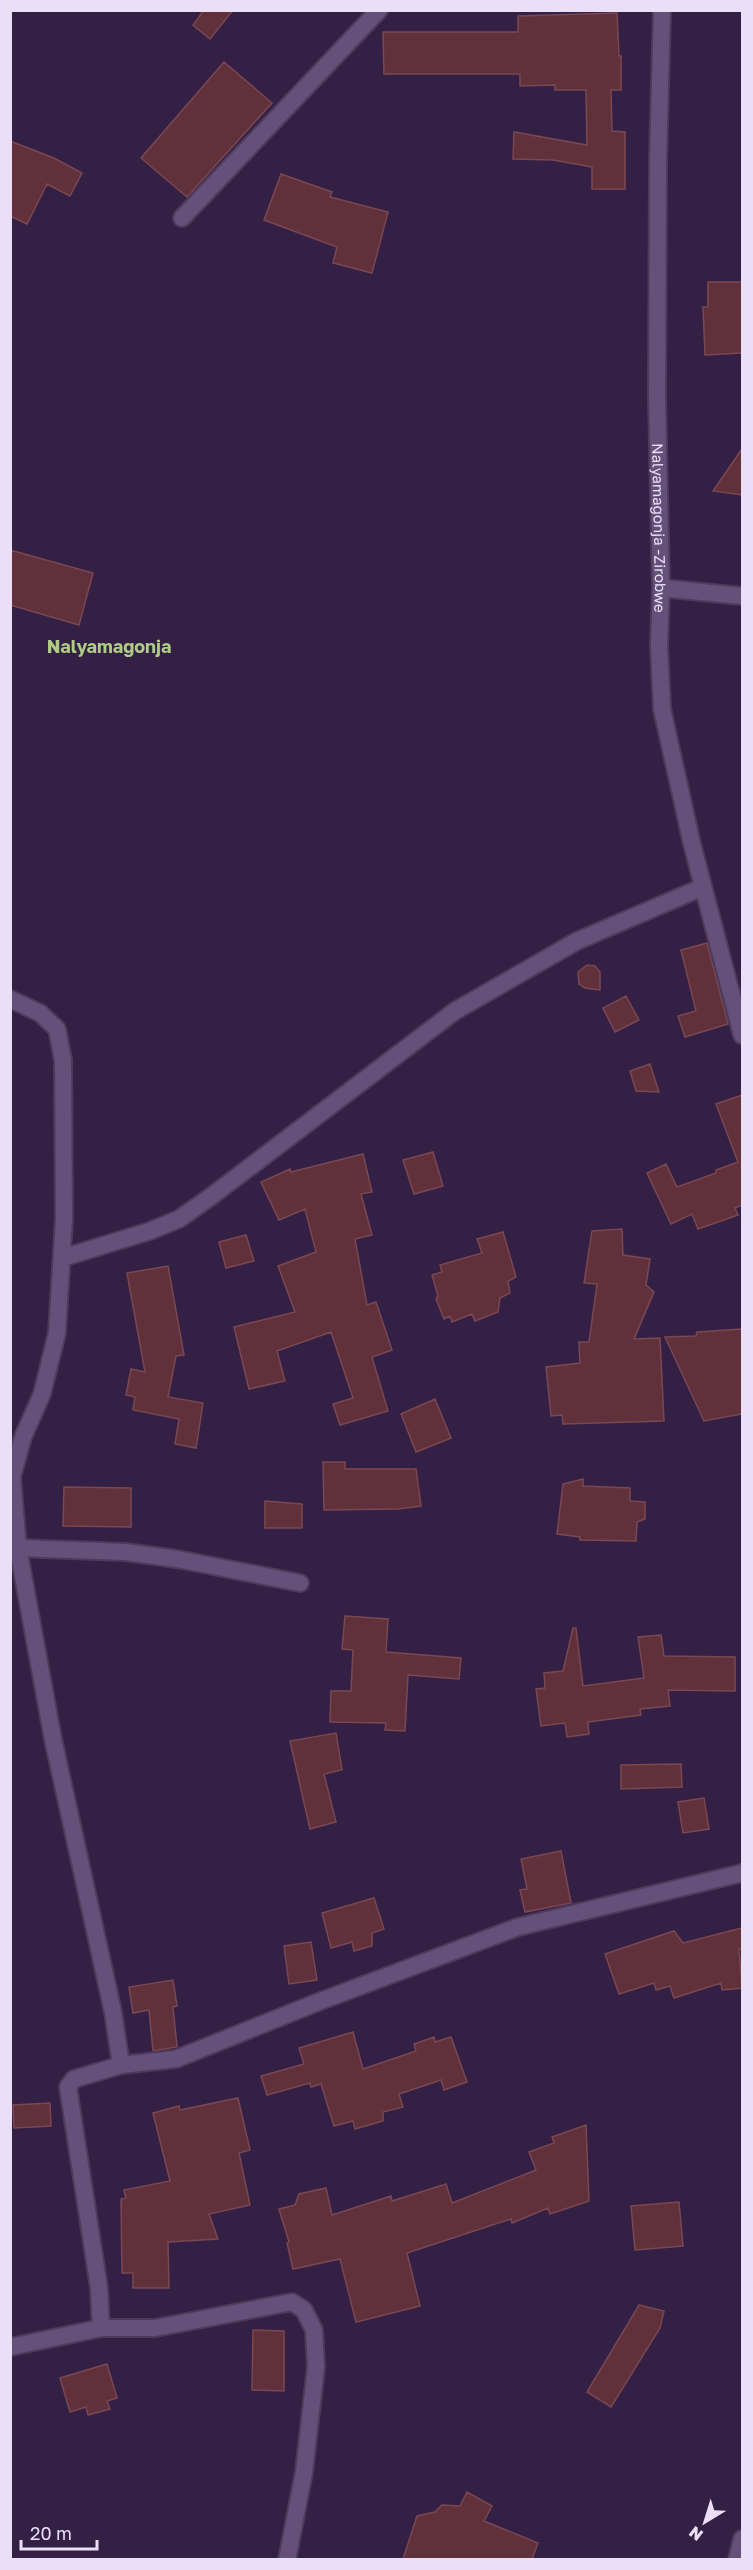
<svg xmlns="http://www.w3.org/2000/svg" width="753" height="2570" viewBox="0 0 753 2570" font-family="'Golos Text',sans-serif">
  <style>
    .building { fill: #60303b; stroke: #7a4852; stroke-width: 1.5 }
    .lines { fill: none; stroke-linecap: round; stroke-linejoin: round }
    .minor-casing { stroke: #4d3b5c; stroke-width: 20 }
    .minor { stroke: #65507a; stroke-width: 16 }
    .labels { text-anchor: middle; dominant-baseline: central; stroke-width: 4.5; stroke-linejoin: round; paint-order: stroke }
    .street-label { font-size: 15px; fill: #ebdff7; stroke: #342045 }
    .quarter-label { font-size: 18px; font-weight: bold; fill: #aecc85; stroke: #342045 }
  </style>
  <rect width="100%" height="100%" fill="#342045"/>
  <!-- building -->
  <path class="building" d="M204,10h29l-23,29 -17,-14z
    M617,13l2,43h2v34h-10l1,41 13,1v57h-33v-22l-39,-7 -40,-1 1,-27 73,13 -1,-55h-31v-5l-35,1v-12h-136l-1,-42h135v-16z
    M224,62l48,41 -85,94 -46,-39z
    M10,141l44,17 28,15 -12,23 -23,-12 -20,40 -17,-8z
    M281,174l51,18 -2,5 58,15 -16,61 -39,-10 4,-16 -73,-27z
    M708,282h34v71l-37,2 -2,-48h5z
    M742,449v46l-29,-4z
    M10,550l83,23 -14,52 -69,-20z
    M707,943l21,81 -43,13 -7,-21 18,-5 -15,-61z
    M587,965l8,1 5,6v18l-15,-2 -6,-4 -1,-12z
    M626,996l13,24 -24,12 -12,-24z
    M650,1064l9,28 -23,-1 -6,-20z
    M742,1095v110l-7,3 3,7 -40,14 -6,-15 -21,10 -24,-51 19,-9 11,23 39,-14v-3l22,-8 -22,-58z
    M433,1152l10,34 -29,8 -11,-34z
    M363,1154l9,38 -11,2 11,41 -17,4 12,66 9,-3 16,48 -20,7 16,54 -48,14 -7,-21 20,-6 -22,-66 -54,19 8,30 -36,8 -15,-62 61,-15 -17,-46 38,-14 -11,-43 -26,11 -18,-38 29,-13 1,3z
    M622,1229l1,26 27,4 -4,26 8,7 -20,47 26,-1 4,83 -101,3 -1,-9 -11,1 -5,-49 34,-4 -1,-21h10l8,-58 -13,-1 8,-52z
    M503,1232l13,45 -8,4 2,12 -10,5 -2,14 -23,9 -3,-7 -20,8 -2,-6 -6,3 -8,-20 2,-3 -6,-21 10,-3 -2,-7 42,-12 -5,-14z
    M246,1235l8,26 -28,7 -7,-26z
    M168,1266l16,89 -8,1 -8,41 35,6 -7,45 -21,-4 4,-25 -46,-9 2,-13 -9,-2 5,-26 14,3 -18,-99z
    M742,1329v85l-38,7 -39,-84 31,-1 1,-4z
    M435,1399l16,39 -35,14 -15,-38z
    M323,1462h22v7h71l5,37 -23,3 -74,1z
    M583,1479v7l47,2v13l15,1v17l-8,3 -1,19 -56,-1v-3l-23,-3 6,-50z
    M64,1487l67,1v39l-68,-1z
    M265,1501l37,3v24h-37z
    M345,1616l43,3 -2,33 75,6 -2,21 -51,-4 -3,56 -20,-1 1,-7 -56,-1 1,-31h20l2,-41 -11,-1z
    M573,1628h3l7,58 61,-8 -6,-41 23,-2 3,21 71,1v34l-67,-1 2,16 -30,3 1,6 -53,7 1,12 -22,3 -2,-14 -24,3 -5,-37 9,-1 -1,-15 19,-2z
    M336,1733l6,37 -18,4 12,48 -26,7 -20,-88z
    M681,1764l1,23 -61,2v-24z
    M704,1798l5,31 -26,4 -5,-31z
    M561,1851l10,52 -46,9 -5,-22 7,-1 -6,-30z
    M374,1898l10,31 -12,4v13l-18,5 -2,-9 -21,6 -9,-35z
    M742,1928v21h-3l3,39 -20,2 -1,-7 -47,15 -4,-12 -14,4 -2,-7 -35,11 -14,-40 69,-23 9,12z
    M311,1942l6,38 -28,4 -5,-38z
    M173,1980l4,26 -4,1 4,40 -24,4 -4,-41 -16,3 -4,-26z
    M353,2032l10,37 53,-18 -2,-7 20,-7 1,5 16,-5 16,45 -23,8 -3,-10 -42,14 4,13 -20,5v9l-28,8 -2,-8 -19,5 -13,-42 -10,3 -1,-4 -43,12 -6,-19 43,-12 -5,-16z
    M238,2098l12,52 -11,3 11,52 -41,9 9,25 -50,3 1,46h-36v-15h-11l-1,-74 5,-1 -2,-8 46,-9 -17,-68 26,-7 1,4z
    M50,2103l1,23 -37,2 -1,-23z
    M586,2125l3,76 -39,13 -2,-6 -36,15 -1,-4 -104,34 13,53 -64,16 -16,-63 -47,10 -6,-26 2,-1 -10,-33 16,-4 4,-11 27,-6 6,27 59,-19 1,5 54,-17 6,19 84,-33 -7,-18 25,-9 -2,-6z
    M679,2202l4,44 -48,4 -4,-44z
    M639,2305l25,6 -4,17 -49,79 -24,-15z
    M253,2330l31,1v60l-32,-1z
    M107,2364l10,34 -10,3 3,8 -22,6 -2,-8 -16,5 -10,-34z
    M467,2492l25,14 -8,15 54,22 -6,16h-129l14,-43 18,-4 7,-7 18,1z"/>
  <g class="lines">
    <!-- minor casing -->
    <g class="minor-casing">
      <g id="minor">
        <path id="s1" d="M662,10l-4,151 -1,236 4,191 -2,58 3,63 30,135 50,191"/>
        <path d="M182,218l197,-208"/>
        <path d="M661,588l81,8"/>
        <path d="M10,999l30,14 17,16 6,31 1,159 -7,114 -15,61 -19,43 -11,40 6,71 35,191 60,273 8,53"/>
        <path d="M62,1258l88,-27 29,-12 34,-24 242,-184 122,-70 126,-54"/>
        <path d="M18,1548l107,4 52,7 123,24"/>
        <path d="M101,2328l-2,-40 -31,-201 6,-8 47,-14 55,-6 142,-57 200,-75 224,-54"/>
        <path d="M10,2347l91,-19h54l137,-26 12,8 10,20 2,37 -12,105 -17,88"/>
        <path d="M737,2560l5,-21"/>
      </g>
    </g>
    <!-- minor -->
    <use href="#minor" class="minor"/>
  </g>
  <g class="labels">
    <!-- street labels -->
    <g class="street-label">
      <text stroke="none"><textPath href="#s1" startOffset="518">Nalyamagonja -Zirobwe</textPath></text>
    </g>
    <!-- quarter labels -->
    <g class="quarter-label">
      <text x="109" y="646">Nalyamagonja</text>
    </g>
  </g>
  <!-- border -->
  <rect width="753" height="2570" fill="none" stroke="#ebdff7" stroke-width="24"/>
  <!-- north arrow -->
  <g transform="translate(705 2522) rotate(218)" stroke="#342045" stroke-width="4.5" paint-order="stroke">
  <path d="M0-4.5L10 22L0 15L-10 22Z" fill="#ebdff7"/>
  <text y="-9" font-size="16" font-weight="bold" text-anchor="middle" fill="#ebdff7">N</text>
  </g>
  <!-- scale -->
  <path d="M21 2540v9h76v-9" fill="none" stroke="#ebdff7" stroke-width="3"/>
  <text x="30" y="2540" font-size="18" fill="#ebdff7" stroke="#342045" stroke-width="4.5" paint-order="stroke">20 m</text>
</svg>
